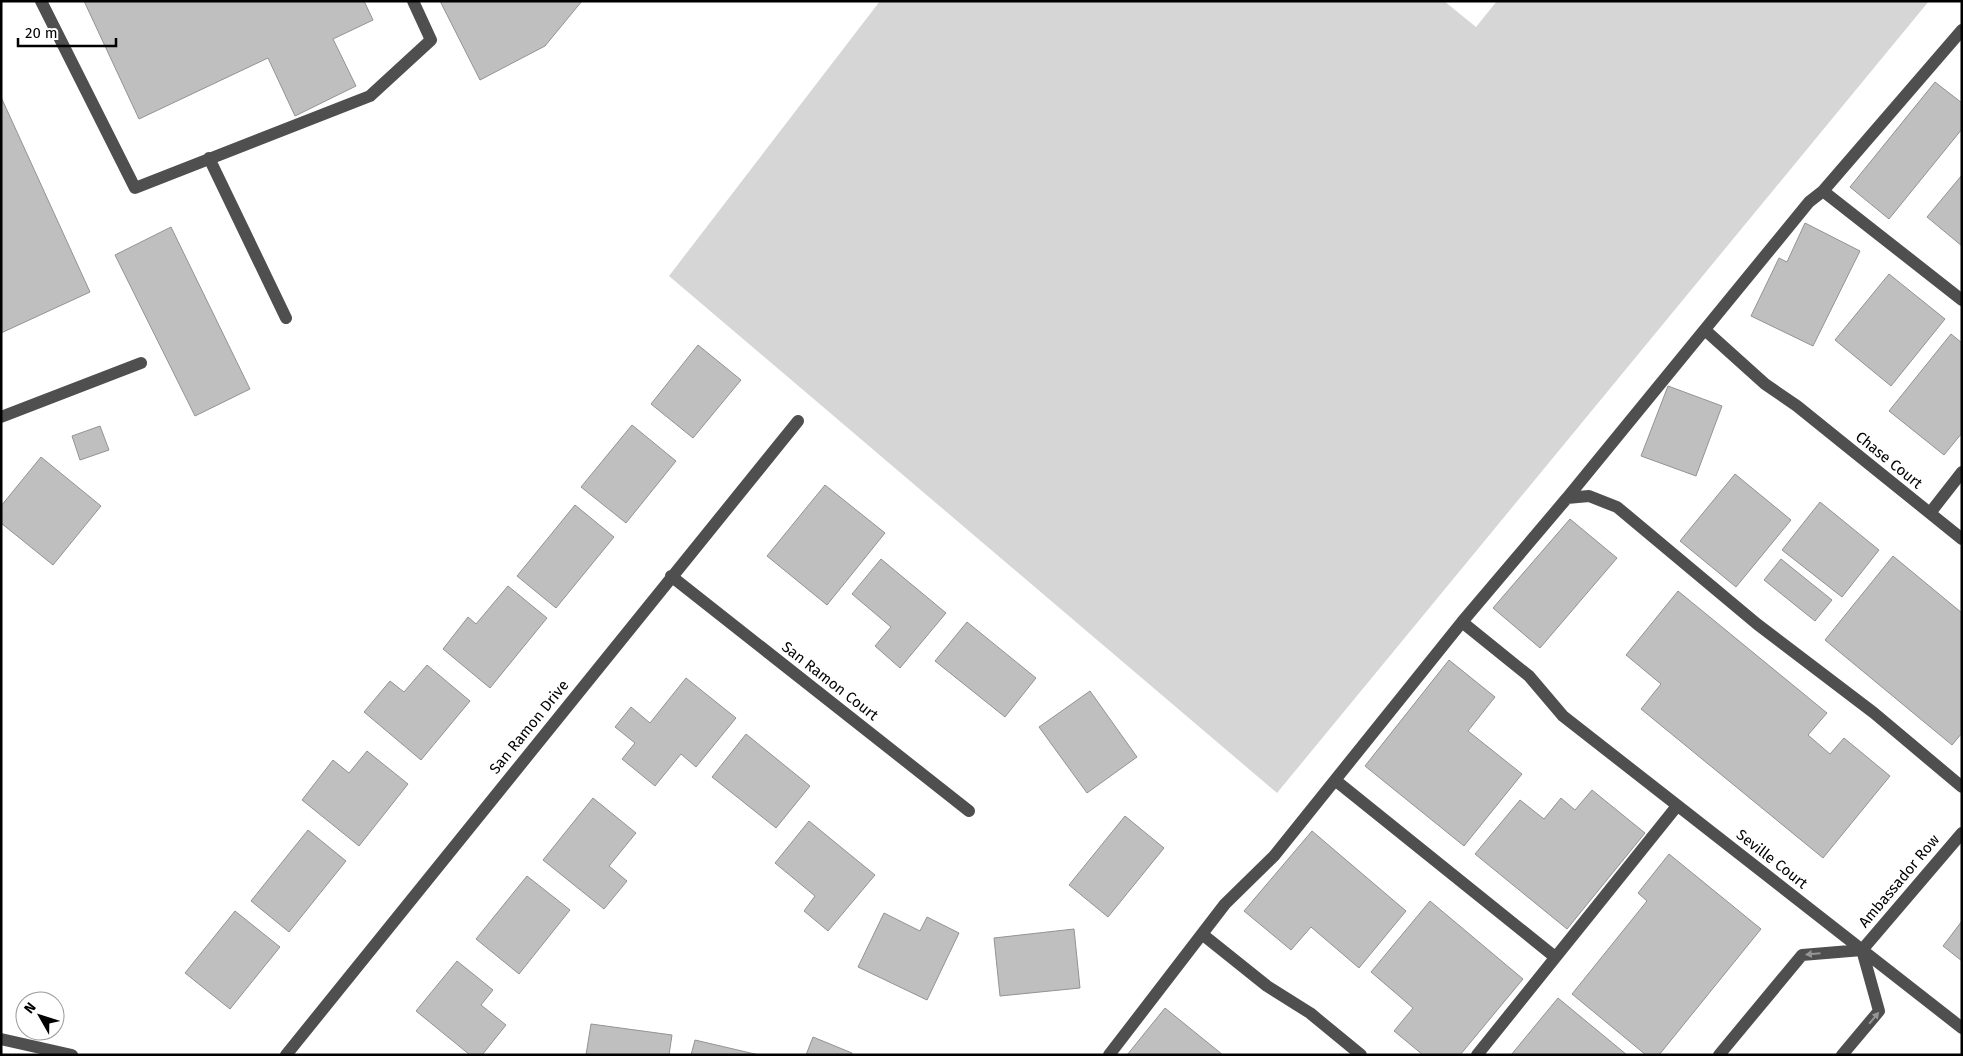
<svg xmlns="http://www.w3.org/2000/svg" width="1963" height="1056" viewBox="0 0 1963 1056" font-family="'Fira Sans',sans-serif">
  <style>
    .green { fill: #d6d6d6 }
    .building { fill: #bfbfbf; stroke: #939393 }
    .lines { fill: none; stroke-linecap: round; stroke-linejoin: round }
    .minor { stroke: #4f4f4f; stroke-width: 12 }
    .oneway { fill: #959595 }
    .labels { text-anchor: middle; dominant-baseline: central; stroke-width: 4; stroke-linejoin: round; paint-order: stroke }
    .street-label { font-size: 15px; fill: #000; stroke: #fff }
  </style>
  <rect width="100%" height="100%" fill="#fff"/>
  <!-- green -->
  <path class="green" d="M880,1h564l32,26 21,-26h432l-652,792 -608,-517z"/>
  <!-- building -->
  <path class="building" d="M84,1h280l9,19 -40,19 23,47 -61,30 -27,-58 -129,61z
    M440,1h142l-37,45 -65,34z
    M1935,82l27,21v26l-73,90 -39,-32z
    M1,97l89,195 -89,41z
    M1962,175v71l-35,-29z
    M1805,223l55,28 -47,95 -62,-30 28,-58 8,4z
    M171,227l79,162 -55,27 -80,-161z
    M1889,274l56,45 -54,67 -56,-46z
    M1951,334l11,9v90l-18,22 -55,-44z
    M698,345l43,35 -48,58 -42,-34z
    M1668,386l54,20 -26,70 -55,-20z
    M632,425l44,36 -50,62 -45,-36z
    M100,426l9,24 -29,10 -8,-24z
    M41,457l60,49 -48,59 -52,-42v-17z
    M1735,474l56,46 -55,67 -56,-46z
    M825,485l60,48 -58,72 -60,-49z
    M1820,502l59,48 -37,47 -60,-47z
    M575,505l39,32 -58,71 -39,-32z
    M1570,519l47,39 -77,90 -47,-40z
    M1893,556l69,57v120l-10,12 -127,-105z
    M881,559l65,54 -46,55 -25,-22 16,-19 -39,-33z
    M1781,559l51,41 -17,21 -51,-41z
    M508,586l39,32 -57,70 -47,-39 25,-32 8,7z
    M1678,591l149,122 -19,22 22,19 14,-16 46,38 -67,82 -182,-149 20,-25 -35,-29z
    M967,622l69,56 -31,39 -70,-56z
    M1449,660l46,37 -27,34 54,43 -58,72 -99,-80z
    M427,665l43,36 -49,59 -57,-48 26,-31 14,11z
    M686,678l50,40 -40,49 -15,-13 -26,32 -33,-27 13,-16 -20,-16 16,-20 19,16z
    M1090,691l47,66 -50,36 -48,-66z
    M746,734l64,52 -34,42 -64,-51z
    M367,751l41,33 -49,62 -57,-46 31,-40 16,13z
    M1592,790l53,43 -78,96 -92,-75 45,-54 24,19 17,-21 14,12z
    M593,798l43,35 -27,33 18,15 -23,28 -61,-49z
    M1125,816l39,32 -56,69 -39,-32z
    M809,821l66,54 -47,56 -24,-20 11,-15 -40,-33z
    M308,830l38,31 -57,71 -38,-31z
    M1312,831l94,80 -47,57 -48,-41 -20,23 -47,-39z
    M1669,854l92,75 -102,126h-13l-74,-61 75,-93 -9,-8z
    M527,876l43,34 -51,64 -43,-35z
    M1430,901l93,78 -63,76h-37l-29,-24 19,-23 -42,-36z
    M235,911l45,36 -50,62 -45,-36z
    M884,913l36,18 7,-14 32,16 -32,67 -69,-33z
    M1962,921v40l-19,-15z
    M1074,929l6,59 -80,8 -6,-58z
    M457,961l36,29 -12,15 25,20 -24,30h-12l-54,-44z
    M1558,998l69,57h-116z
    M1165,1008l58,47h-96z
    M591,1024l81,11 -3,20h-83z
    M813,1037l39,16v2h-46z
    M695,1040l64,15h-68z"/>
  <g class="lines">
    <!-- minor -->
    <path class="minor" d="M41,1l94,187 235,-92 61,-56 -18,-39
      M1962,30l-139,161 139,109
      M209,158l77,160
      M1705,330l60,54 32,22 165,133
      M1,417l140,-54
      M1567,498l242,-296 14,-11
      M1930,513l32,-41
      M671,576l298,235
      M1462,622l105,-124 22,-2 28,11 140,117 117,89 88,74
      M1335,780l220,177
      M1202,934l65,52 43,27 51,42
      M1,1039l71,16
      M286,1055l512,-634
      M1109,1055l116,-151 49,-48 188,-234 67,54 34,40 399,312
      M1477,1055l200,-249
      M1719,1055l83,-100 60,-5 100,-117
      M1842,1055l37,-44 -17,-61"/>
  </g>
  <!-- one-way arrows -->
  <defs><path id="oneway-solid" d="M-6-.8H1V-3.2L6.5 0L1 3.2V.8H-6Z" transform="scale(1.25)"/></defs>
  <g class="oneway">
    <use href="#oneway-solid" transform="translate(1813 954) rotate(175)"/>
    <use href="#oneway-solid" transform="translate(1874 1018) rotate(-50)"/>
  </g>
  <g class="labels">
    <!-- street labels -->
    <g class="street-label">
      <text transform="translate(1889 460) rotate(39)">Chase Court</text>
      <text transform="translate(830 681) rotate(38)">San Ramon Court</text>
      <text transform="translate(529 727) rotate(-51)">San Ramon Drive</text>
      <text transform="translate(1772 859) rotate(38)">Seville Court</text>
      <text transform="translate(1899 881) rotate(-50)">Ambassador Row</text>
    </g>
  </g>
  <!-- border -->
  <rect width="1963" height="1056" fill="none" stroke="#000000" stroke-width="5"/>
  <!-- north arrow -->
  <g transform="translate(40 1016) rotate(309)"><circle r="24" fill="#ffffff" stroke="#999999"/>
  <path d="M0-4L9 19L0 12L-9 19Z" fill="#000000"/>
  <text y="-8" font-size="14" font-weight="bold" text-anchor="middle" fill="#000000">N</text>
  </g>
  <!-- scale -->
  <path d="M18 38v8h98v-8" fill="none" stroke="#000000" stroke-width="2.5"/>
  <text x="25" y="38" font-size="15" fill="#000000" stroke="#ffffff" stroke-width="4" paint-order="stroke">20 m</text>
</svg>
